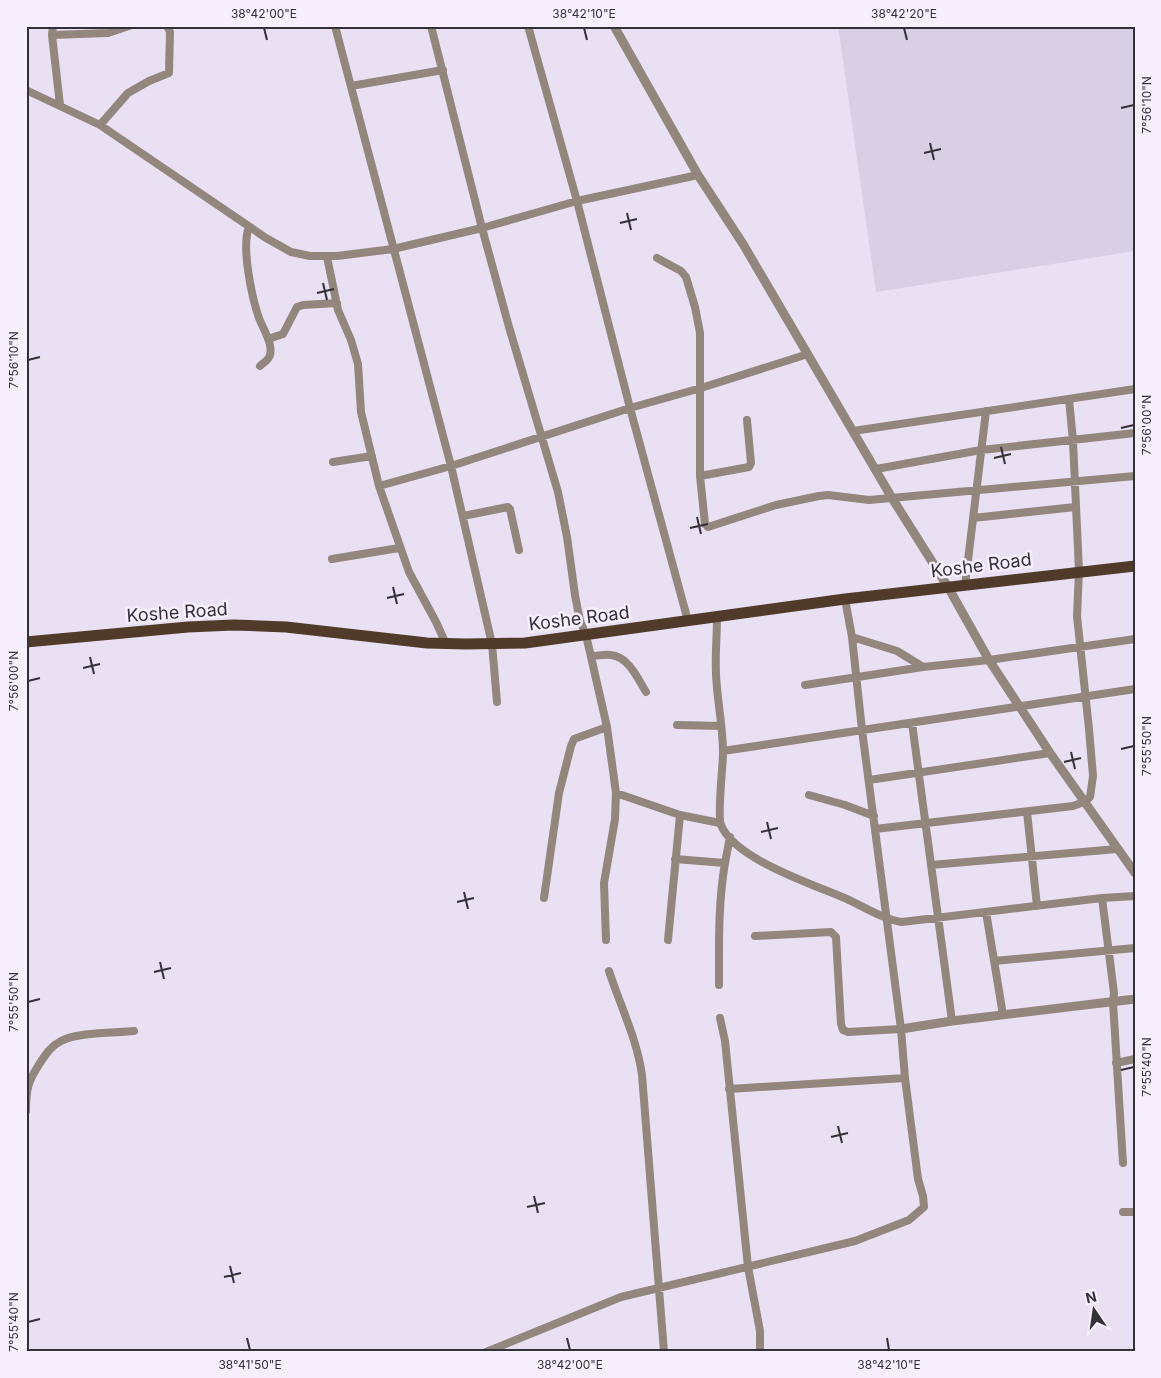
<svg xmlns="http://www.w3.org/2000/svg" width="1161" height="1378" viewBox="0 0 1161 1378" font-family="Inter,sans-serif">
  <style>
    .industrial { fill: #d9cfe4 }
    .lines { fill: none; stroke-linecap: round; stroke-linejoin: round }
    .minor { stroke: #93867d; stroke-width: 8 }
    .tertiary { stroke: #93867d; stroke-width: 9 }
    .primary { stroke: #503b2a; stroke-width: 11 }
    .ticks { fill: none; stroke: #343037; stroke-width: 2 }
    .labels { text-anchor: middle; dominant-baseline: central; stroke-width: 5; stroke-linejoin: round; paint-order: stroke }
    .street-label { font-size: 18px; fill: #343037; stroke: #f7eefe }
    .neatline { fill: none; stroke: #343037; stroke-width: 2 }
    .ticks-label { font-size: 12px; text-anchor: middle; fill: #343037 }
  </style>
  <rect width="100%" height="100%" fill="#eae0f3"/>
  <!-- industrial -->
  <path class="industrial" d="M838,26h297v225l-259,41z"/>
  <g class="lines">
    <!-- minor -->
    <path class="minor" d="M53,26l-1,9 8,70
      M335,26l116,440 41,178 5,58
      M431,26l51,202 27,99 49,165 9,45 8,58 5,26 6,14 21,92 9,66 -1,26 -11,64 2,57
      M528,26l49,175 53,207 58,213
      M52,35l56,-2 21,-7
      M351,86l92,-16
      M26,90l74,35 166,113 25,14 19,4h27l56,-7 89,-21 95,-27 121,-26
      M100,125l28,-32 21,-12 20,-8 1,-41 -3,-6
      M249,227c-8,20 3,71 10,91 4,11 14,25 11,37 -1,5 -7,8 -10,11
      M327,257l11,53 13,30 7,24 3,48 18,74 30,86 27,50 10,22
      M657,258l24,13 5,6 9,30 5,26v143l5,48 3,3 68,-22 43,-9 9,-1 41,5 266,-24
      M268,339l15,-5 14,-27 6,-2 34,-2
      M853,431l282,-42
      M333,462l39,-6
      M876,469l105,-19 154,-17
      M700,476l49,-9 2,-4 -4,-43
      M379,486l72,-20 179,-58 71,-20 107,-34
      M463,516l45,-9 2,2 9,41
      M973,518l102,-11
      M332,559l67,-11
      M965,585l21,-174
      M845,599l7,38 45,14 26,16
      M717,617c0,19 -2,38 -1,57 1,26 7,52 7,79 0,13 -6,63 -2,72 14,35 95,60 128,75 17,8 34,19 53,22l200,-24 33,-2
      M591,656c6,0 14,-2 20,-1 18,2 27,24 35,37
      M805,685l118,-18 66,-7 146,-21
      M912,723l40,298
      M677,725l44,1
      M723,751l412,-62
      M869,780l181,-27
      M616,793l64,22 40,8
      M809,795l36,10 29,11
      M1027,812l10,94
      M875,829l198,-23 11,-4 6,-5 3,-21 -4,-47 -12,-113 2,-45 -6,-130 -4,-42
      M675,859l50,4c-7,41 -6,80 -6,122
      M725,863l5,-26
      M931,865l186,-16
      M544,898l15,-105 12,-47 3,-7 33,-12
      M1102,898l12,95 -1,9 10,161
      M986,912l17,103
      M755,936l76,-4 5,5 5,87 2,6 5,2 53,-3
      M668,940l12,-125
      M994,961l141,-13
      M609,971c11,34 28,68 33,104l22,277
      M720,1018l5,23 23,226 12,64v21
      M1116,1063l19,-4
      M729,1089l176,-11
      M26,1111c0,-22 2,-30 14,-48 6,-9 11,-17 21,-22 16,-9 54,-8 73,-10
      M1123,1212h12
      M486,1352l135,-55 234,-56 54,-21 15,-13 -1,-11 -5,-17 -13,-101 -4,-49 -39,-299 -10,-93"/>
    <!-- tertiary -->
    <path class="tertiary" d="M614,26l84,149 45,69 149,254 56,89 41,73 61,93 85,120
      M901,1029l51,-8 183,-22"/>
    <!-- primary -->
    <path class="primary" d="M26,642l162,-15 46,-2 52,2 141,16 39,1 59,-1 320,-44 290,-33"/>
  </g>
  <!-- ticks -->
  <path class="ticks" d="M264,28l3,12M584,28l3,12M904,28l3,12M1121,108l13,-3M930,143l4,17M924,153l17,-4M627,213l4,17M620,223l17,-4M323,283l4,17M317,293l17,-4M28,360l12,-3M1121,428l13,-3M1001,447l4,17M994,458l17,-4M697,517l4,17M690,528l18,-4M393,587l4,17M387,598l17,-4M90,657l4,17M83,668l17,-4M28,681l12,-3M1121,749l13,-3M1071,752l4,17M1064,762l17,-4M767,822l4,17M761,832l17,-4M464,892l4,17M457,902l17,-4M160,962l4,17M154,972l17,-4M28,1002l12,-3M1121,1070l13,-3M838,1126l4,17M831,1137l17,-4M534,1196l4,17M527,1207l18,-4M230,1266l4,17M224,1277l17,-4M28,1322l12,-3M247,1338l3,12M567,1338l3,12M887,1338l2,12"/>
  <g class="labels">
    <!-- street labels -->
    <g class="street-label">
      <text transform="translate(981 565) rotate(-7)">Koshe Road</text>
      <text transform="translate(177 612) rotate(-4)">Koshe Road</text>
      <text transform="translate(579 618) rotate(-7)">Koshe Road</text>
    </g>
  </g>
  <!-- border -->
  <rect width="1161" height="1378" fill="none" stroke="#f7eefe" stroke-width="55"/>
  <!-- north arrow -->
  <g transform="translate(1094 1310) rotate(347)" stroke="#f7eefe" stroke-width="4" paint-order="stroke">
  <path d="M0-4L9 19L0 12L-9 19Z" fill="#343037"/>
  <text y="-8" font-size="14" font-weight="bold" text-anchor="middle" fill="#343037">N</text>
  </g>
  <rect x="28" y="28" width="1106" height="1322" class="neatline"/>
  <g class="ticks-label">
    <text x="264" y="18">38°42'00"E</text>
    <text x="584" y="18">38°42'10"E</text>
    <text x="904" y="18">38°42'20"E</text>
    <text transform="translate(1147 105) rotate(-90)" y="4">7°56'10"N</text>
    <text transform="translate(14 360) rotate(-90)" y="4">7°56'10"N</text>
    <text transform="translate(1147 425) rotate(-90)" y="4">7°56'00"N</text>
    <text transform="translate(14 681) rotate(-90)" y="4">7°56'00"N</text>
    <text transform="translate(1147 746) rotate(-90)" y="4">7°55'50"N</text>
    <text transform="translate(14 1002) rotate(-90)" y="4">7°55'50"N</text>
    <text transform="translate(1147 1067) rotate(-90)" y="4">7°55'40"N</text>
    <text transform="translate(14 1322) rotate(-90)" y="4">7°55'40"N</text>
    <text x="250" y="1369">38°41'50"E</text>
    <text x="570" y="1369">38°42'00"E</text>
    <text x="889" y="1369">38°42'10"E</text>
  </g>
</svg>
